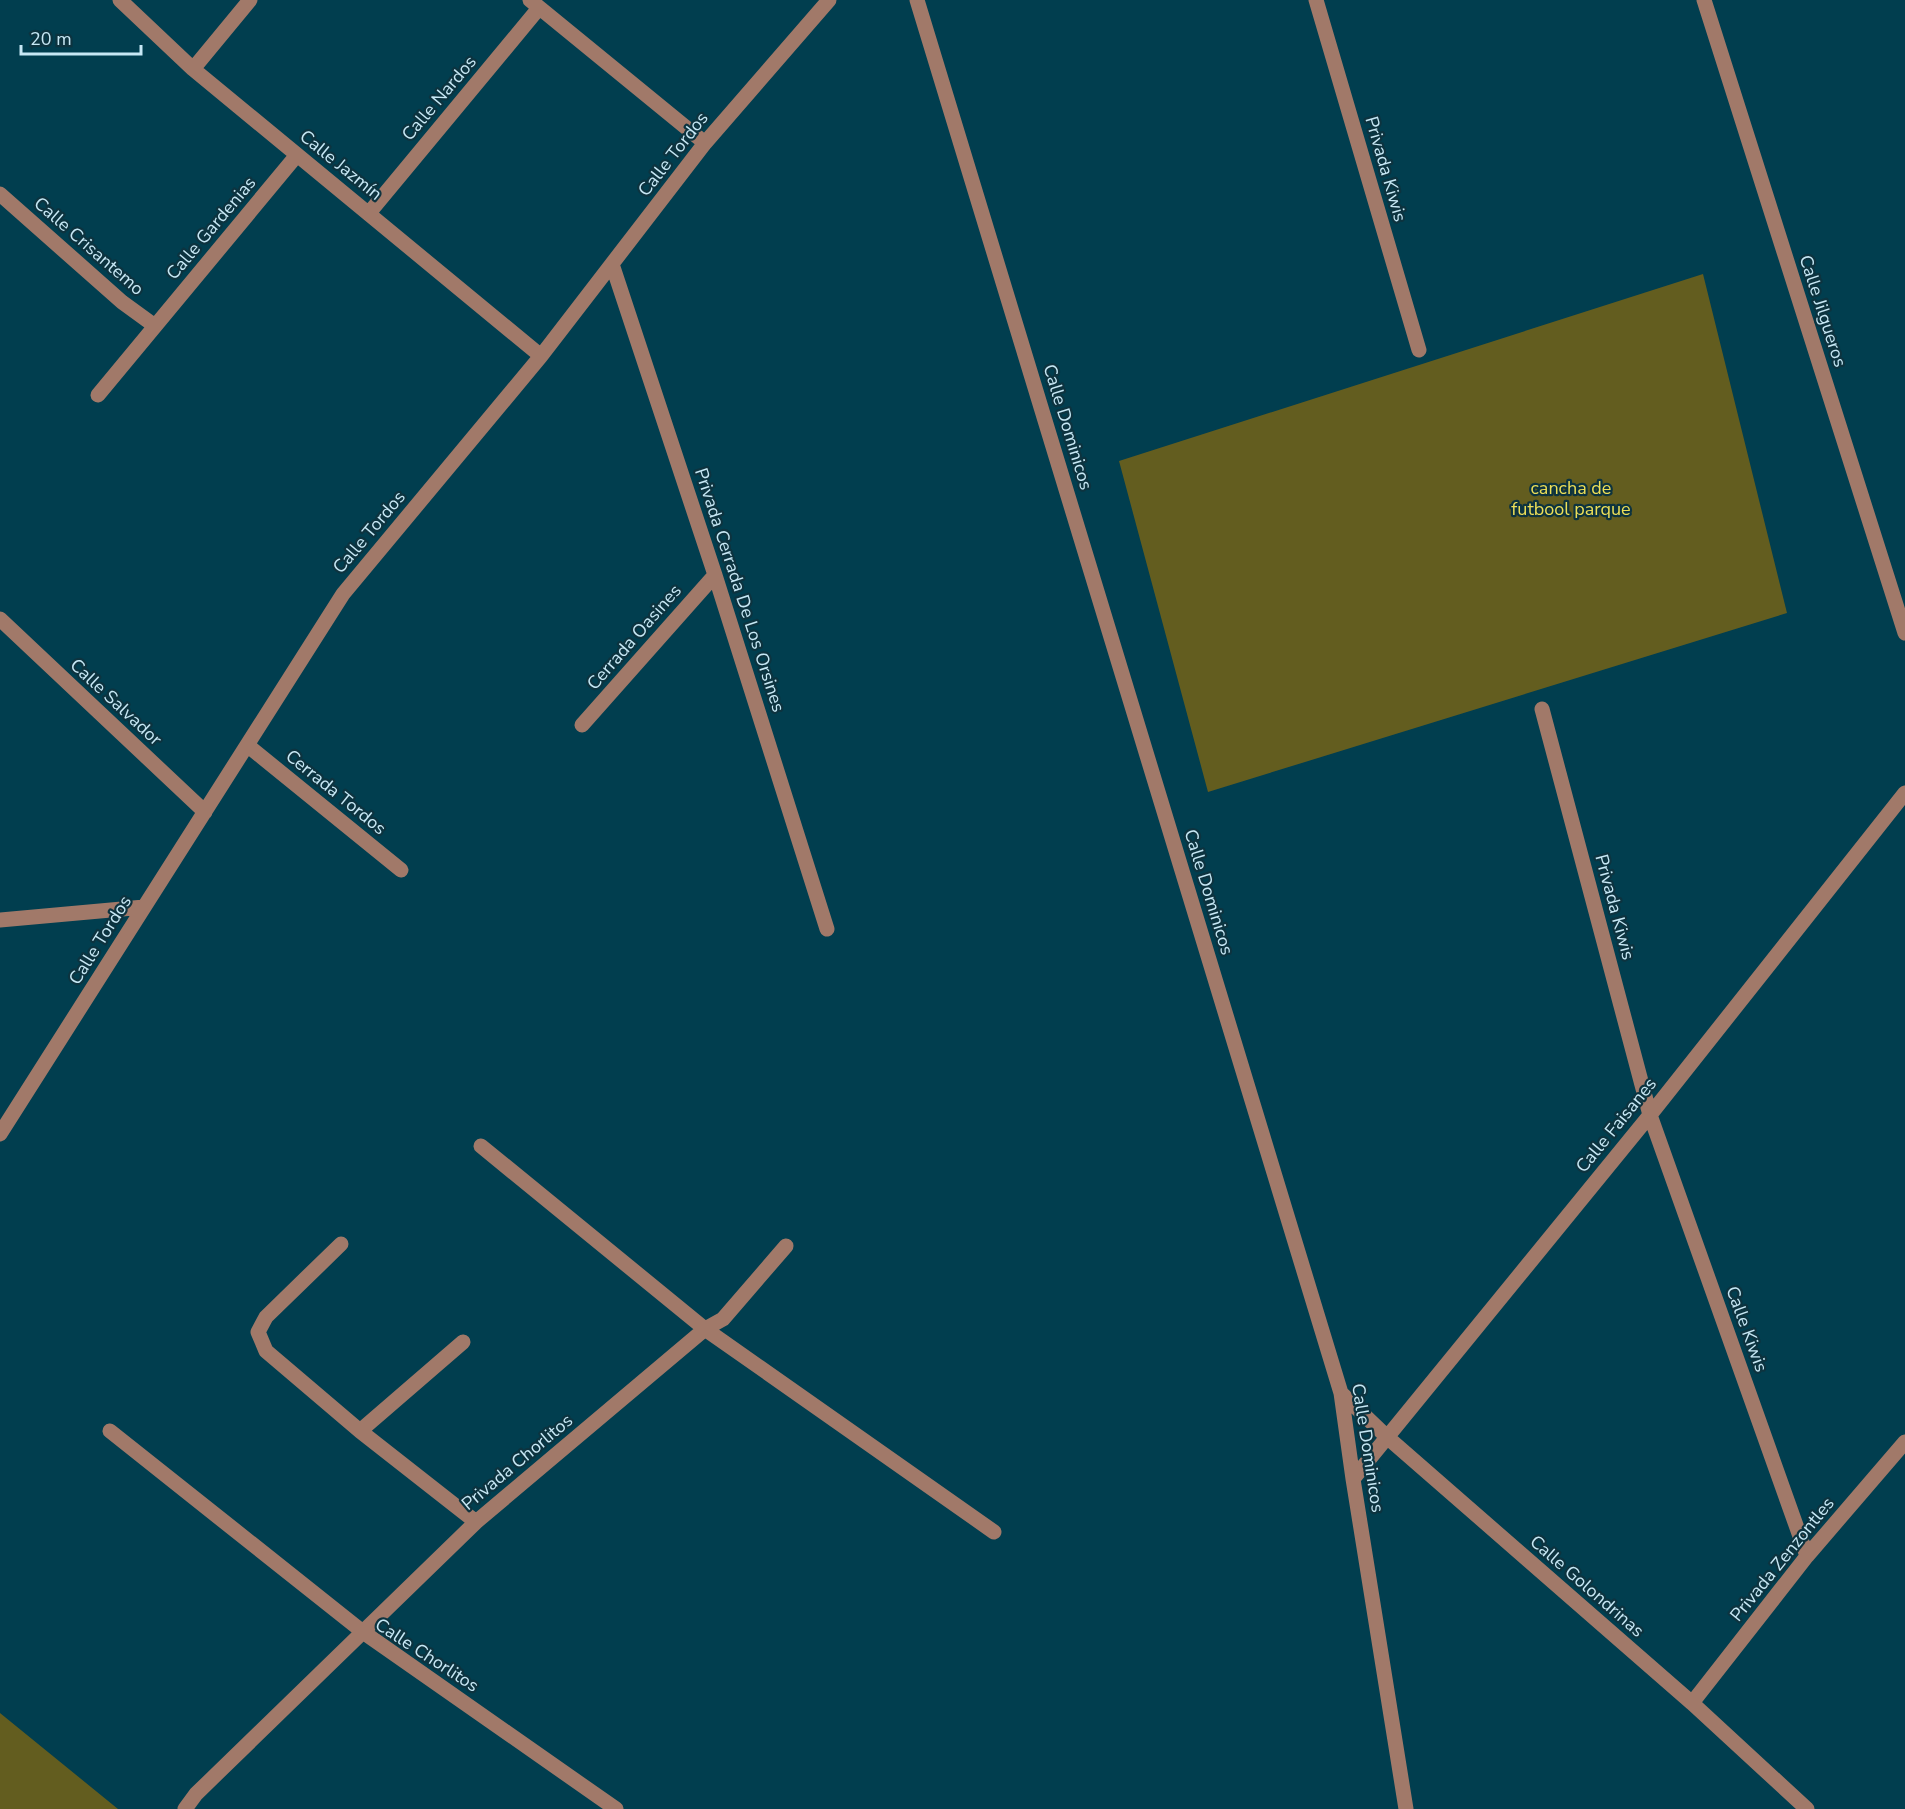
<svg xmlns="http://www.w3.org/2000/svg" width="1905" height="1809" viewBox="0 0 1905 1809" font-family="'Nunito Sans',sans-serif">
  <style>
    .green { fill: #635d1f }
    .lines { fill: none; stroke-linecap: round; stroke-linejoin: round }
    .minor { stroke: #a17969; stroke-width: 15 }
    .labels { text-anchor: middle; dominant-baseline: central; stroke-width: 4.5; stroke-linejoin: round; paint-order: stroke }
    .street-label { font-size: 18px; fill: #c7e8f5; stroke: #0d333f }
    .park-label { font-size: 18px; fill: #eddf58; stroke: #0d333f }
  </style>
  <rect width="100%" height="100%" fill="#013e4f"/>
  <!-- green -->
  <path class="green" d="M1703,274l84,339 -579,179 -89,-331z
    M0,1713l118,96h-118z"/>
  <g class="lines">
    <!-- minor -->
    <path class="minor" d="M120,0l73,69 348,287
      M530,0l175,143
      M917,0l424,1393 12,86 53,330
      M1316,0l103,350
      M1704,0l201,633
      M193,69l57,-69
      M0,194l122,108 33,24
      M369,213l170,-205
      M612,264l103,311 112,354
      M98,395l199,-240
      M0,619l205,193
      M1542,709l108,406 157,441
      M582,725l133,-150
      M247,745l154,125
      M0,920l144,-13
      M0,1134l343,-540 198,-238 164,-213 124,-143
      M481,1146l224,183 289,203
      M341,1244l-75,73 -8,15 8,19 94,80 116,91
      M1341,1393l46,44 305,266 115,106
      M110,1431l253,201 253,177
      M360,1431l103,-89
      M1353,1479l297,-364 255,-322
      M1692,1703l115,-147 98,-114
      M185,1809l11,-15 280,-272 229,-193 18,-10 63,-73"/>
  </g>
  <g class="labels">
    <!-- street labels -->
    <g class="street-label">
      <text transform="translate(439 98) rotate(-50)">Calle Nardos</text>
      <text transform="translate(673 154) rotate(-52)">Calle Tordos</text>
      <text transform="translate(341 165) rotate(39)">Calle Jazmín</text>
      <text transform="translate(1386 169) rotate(74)">Privada Kiwis</text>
      <text transform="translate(211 228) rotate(-50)">Calle Gardenias</text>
      <text transform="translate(89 246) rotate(41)">Calle Crisantemo</text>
      <text transform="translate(1823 311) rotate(72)">Calle Jilgueros</text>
      <text transform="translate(1068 427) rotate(73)">Calle Dominicos</text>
      <text transform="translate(369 532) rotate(-50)">Calle Tordos</text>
      <text transform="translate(740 590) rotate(72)">Privada Cerrada De Los Orsines</text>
      <text transform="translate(634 637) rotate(-49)">Cerrada Oasines</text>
      <text transform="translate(116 702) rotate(43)">Calle Salvador</text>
      <text transform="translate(336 792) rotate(39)">Cerrada Tordos</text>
      <text transform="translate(1209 892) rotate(73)">Calle Dominicos</text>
      <text transform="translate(1615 907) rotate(75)">Privada Kiwis</text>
      <text transform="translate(100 940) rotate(-58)">Calle Tordos</text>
      <text transform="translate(1616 1125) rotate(-51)">Calle Faisanes</text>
      <text transform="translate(1747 1329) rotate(70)">Calle Kiwis</text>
      <text transform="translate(1368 1448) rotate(81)">Calle Dominicos</text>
      <text transform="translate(517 1462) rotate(-40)">Privada Chorlitos</text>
      <text transform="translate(1782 1559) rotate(-51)">Privada Zenzontles</text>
      <text transform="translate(1587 1586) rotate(41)">Calle Golondrinas</text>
      <text transform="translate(427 1655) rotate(33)">Calle Chorlitos</text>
    </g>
    <!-- park labels -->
    <g class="park-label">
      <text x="1571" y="488">cancha de<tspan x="1571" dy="21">futbool parque</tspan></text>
    </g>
  </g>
  <!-- scale -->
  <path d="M21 45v9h120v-9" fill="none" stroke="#c7e8f5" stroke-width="3"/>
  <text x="30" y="45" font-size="18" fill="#c7e8f5" stroke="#0d333f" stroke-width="4.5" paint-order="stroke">20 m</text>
</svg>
